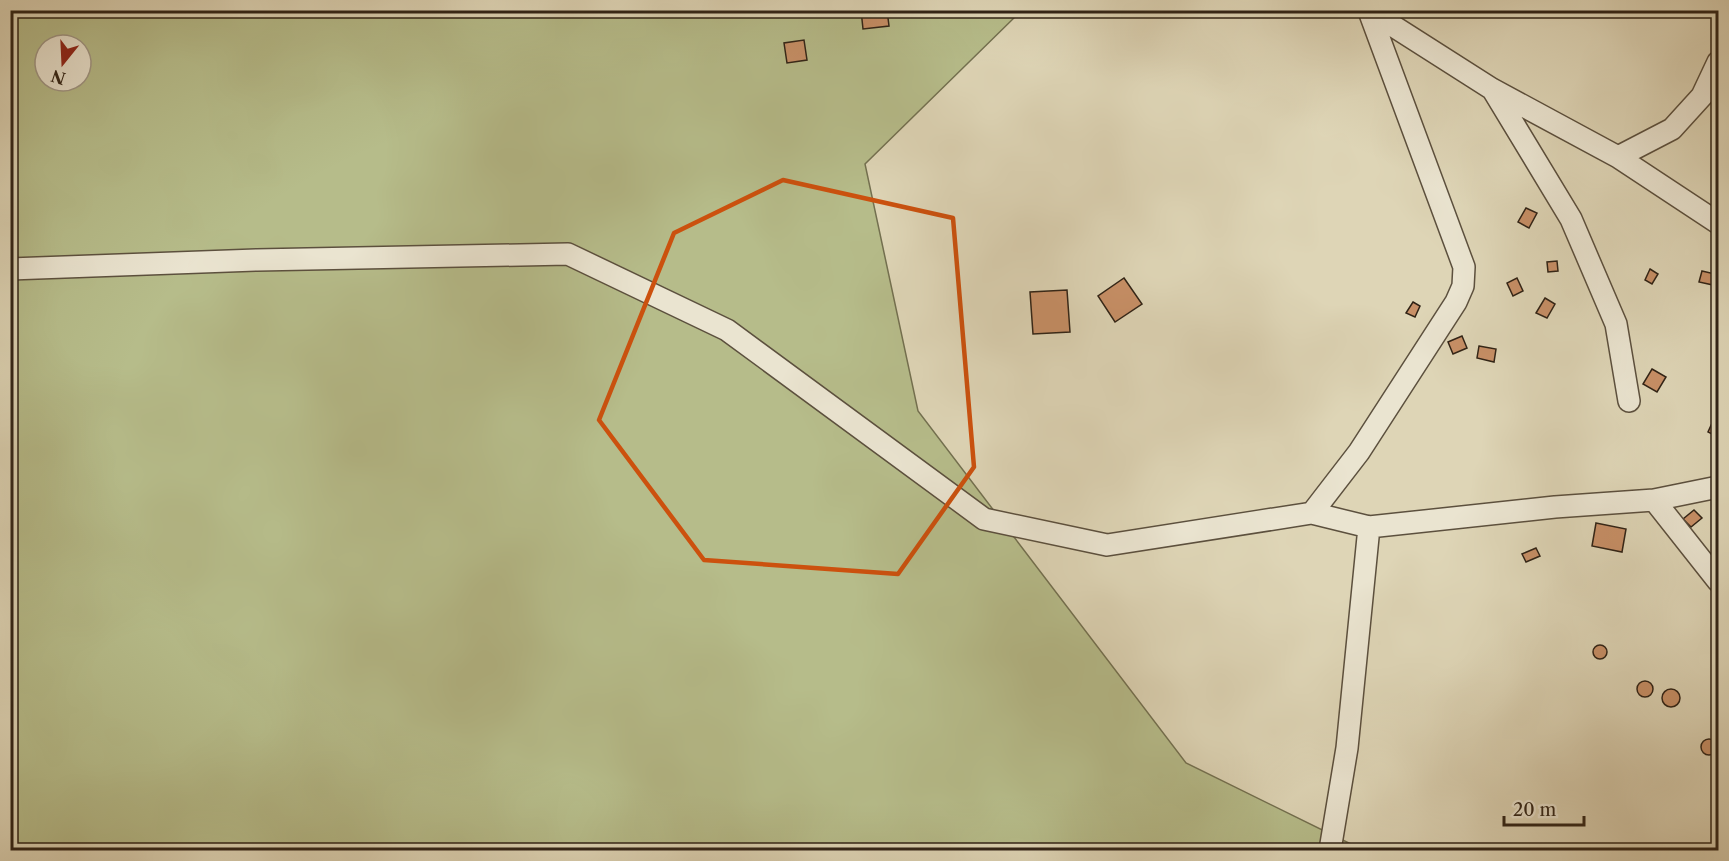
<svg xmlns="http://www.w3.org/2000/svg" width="1729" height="861" viewBox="0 0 1729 861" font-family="'Libre Caslon Text',serif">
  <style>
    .green { fill: #b6bc8a; stroke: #737050; stroke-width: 1.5; fill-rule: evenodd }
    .building { fill: #c89067; stroke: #302316; stroke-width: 1.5 }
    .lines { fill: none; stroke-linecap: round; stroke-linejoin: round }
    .street-casing { stroke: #5c503e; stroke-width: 24 }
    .street { stroke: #eae4d0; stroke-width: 21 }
    .marked { fill: none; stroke: #cc510e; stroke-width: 4.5; stroke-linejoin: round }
  </style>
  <rect width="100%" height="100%" fill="#ded5b6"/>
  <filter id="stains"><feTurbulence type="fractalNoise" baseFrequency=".00333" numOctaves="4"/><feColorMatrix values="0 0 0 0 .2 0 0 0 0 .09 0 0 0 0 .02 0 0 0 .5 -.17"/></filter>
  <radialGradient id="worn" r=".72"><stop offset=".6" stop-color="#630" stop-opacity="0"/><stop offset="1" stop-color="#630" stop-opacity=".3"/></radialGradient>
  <!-- green -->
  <path class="green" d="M10,11h1011l-156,153 53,247 268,352 177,87h-1352zM45,45h36v36h-36z"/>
  <!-- building -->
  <path class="building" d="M861,10h26l2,16 -26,3z
    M804,40l3,20 -20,3 -3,-20z
    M1526,208l11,5 -8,15 -11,-6z
    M1557,261l1,10 -10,1 -1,-10z
    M1650,269l8,5 -6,10 -7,-4z
    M1702,271l13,3 -2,11 -14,-3z
    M1124,278l18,26 -27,18 -17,-26z
    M1517,278l6,13 -10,5 -6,-13z
    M1067,290l3,42 -37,2 -3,-42z
    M1545,298l10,6 -8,14 -11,-5z
    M1413,302l7,4 -5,11 -9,-4z
    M1462,336l5,12 -14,6 -5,-12z
    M1479,346l17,3 -2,13 -17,-4z
    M1652,369l14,8 -9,15 -14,-8z
    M1713,421l5,3v13l-10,-5z
    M1694,510l8,8 -11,9 -8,-8z
    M1596,523l30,6 -4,23 -30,-6z
    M1536,548l4,8 -14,6 -4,-8z
    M1593 652a7 7 0 1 1 14 0a7 7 0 1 1-14 0Z
    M1637 689a8 8 0 1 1 16 0a8 8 0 1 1-16 0Z
    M1662 698a9 9 0 1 1 18 0a9 9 0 1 1-18 0Z
    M1701 747a8 8 0 1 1 16 0a8 8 0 1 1-16 0Z"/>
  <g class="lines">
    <!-- street casing -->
    <g class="street-casing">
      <path id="street" d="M1368,10l124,79 126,68 100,66
        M1493,90l78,129 45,105 13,77
        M1618,157l54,-28 30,-33 16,-34
        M10,269l247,-9 311,-6 159,76 257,189 123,26 205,-32 47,-61 97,-150 7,-16 1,-19 -95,-256
        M1654,500l64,81
        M1312,513l57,14 186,-20 99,-7 64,-13
        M1330,850l17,-102 22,-221"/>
    </g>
    <!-- street -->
    <use href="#street" class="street"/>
  </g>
  <!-- marked area -->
  <path class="marked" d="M783,180l170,38 21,249 -76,107 -194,-14 -105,-140 75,-187z"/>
  <!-- margin -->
  <rect width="1729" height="861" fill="none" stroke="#ded5b6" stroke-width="36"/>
  <rect x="12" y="12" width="1705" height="837" fill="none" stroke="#302316" stroke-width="3"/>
  <rect x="18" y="18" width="1693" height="825" fill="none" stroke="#302316" stroke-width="1.5"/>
  <!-- north arrow -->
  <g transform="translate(63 63) rotate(198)"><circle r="28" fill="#eae4d0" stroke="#a09786" stroke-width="1.5"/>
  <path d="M0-4.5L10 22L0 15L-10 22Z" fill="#8f2418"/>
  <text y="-9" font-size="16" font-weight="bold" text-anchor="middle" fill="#302316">N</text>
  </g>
  <!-- scale -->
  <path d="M1504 816v9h80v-9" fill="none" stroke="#302316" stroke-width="3"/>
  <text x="1513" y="816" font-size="18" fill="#302316" stroke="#eae4d0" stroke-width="4.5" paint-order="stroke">20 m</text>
  <rect width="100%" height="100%" filter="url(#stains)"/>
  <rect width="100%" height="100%" fill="url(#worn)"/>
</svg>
